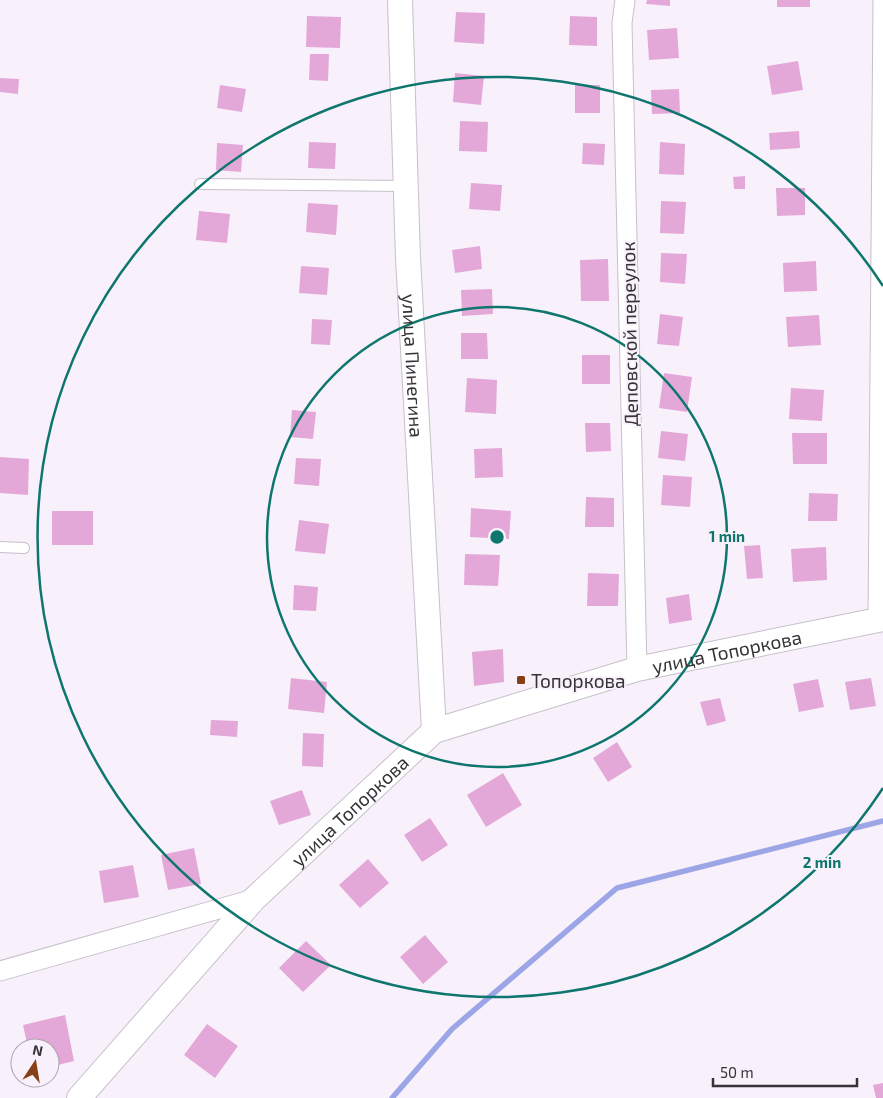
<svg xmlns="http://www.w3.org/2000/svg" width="883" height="1098" viewBox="0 0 883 1098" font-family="'Exo 2',sans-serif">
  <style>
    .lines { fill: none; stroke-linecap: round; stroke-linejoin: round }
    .stream { stroke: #9ca6e7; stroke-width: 5.5 }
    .building { fill: #e4a8d8 }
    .service-casing { stroke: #c7c0ca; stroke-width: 12 }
    .minor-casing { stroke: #c7c0ca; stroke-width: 21 }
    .tertiary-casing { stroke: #c7c0ca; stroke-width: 26 }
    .service { stroke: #fff; stroke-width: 10 }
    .minor { stroke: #fff; stroke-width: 19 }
    .tertiary { stroke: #fff; stroke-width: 24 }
    .ring { fill: none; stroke: #0f766e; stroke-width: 2.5 }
    .poi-dot { fill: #854016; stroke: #f8f1fc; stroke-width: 2 }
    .labels { text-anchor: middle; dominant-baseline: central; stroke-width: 4; stroke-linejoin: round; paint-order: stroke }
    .street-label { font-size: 19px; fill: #363337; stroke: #f8f1fc }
    .poi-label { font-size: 19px; fill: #363337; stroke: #f8f1fc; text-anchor: start }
    .centre { fill: #0f766e; stroke: #f8f1fc; stroke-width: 2.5 }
    .ring-label { font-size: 15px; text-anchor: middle; font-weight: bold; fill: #0f766e; stroke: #f8f1fc; stroke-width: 4; stroke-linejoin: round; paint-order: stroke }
  </style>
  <rect width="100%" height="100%" fill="#f8f1fc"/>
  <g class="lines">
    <!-- stream -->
    <path class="stream" d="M392,1098l60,-69 165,-141 266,-67"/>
  </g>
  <!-- building -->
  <path class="building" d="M647,0h23v6l-24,-2z
    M777,0h33v7h-33z
    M456,12l29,1 -1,31 -30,-2z
    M307,16l34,1 -1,31 -34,-1z
    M570,16l27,1v29l-28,-1z
    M677,28l2,30 -30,2 -2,-30z
    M310,54h19l-1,27 -19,-1z
    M798,61l5,29 -31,5 -5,-29z
    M455,73l29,3 -3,29 -28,-3z
    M0,78l19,1 -1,15 -18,-2z
    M220,85l26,4 -4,23 -25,-4z
    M575,85h25v28h-25z
    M679,89l1,24 -28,1 -1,-24z
    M460,121l28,1 -1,30 -28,-1z
    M799,131l1,17 -30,2 -1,-17z
    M309,142l27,1 -1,26 -27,-1z
    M660,142l25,2 -1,31 -25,-1z
    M217,143l26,2 -2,27 -25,-2z
    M583,143l22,1 -1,21 -22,-1z
    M745,176v13h-11l-1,-12z
    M471,183l31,2 -2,26 -31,-2z
    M776,188h29v27l-28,1z
    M661,201l25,1 -2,32 -24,-1z
    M308,203l30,2 -2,30 -30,-3z
    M199,211l31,3 -3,29 -31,-3z
    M480,246l2,23 -27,4 -3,-23z
    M661,253l26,1 -2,30 -25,-2z
    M608,259l1,42h-28l-1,-41z
    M816,261l1,30 -33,1 -1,-29z
    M301,266l28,2 -2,27 -28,-2z
    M492,289l1,25 -31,2 -1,-26z
    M660,314l23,3 -4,29 -22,-2z
    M819,315l2,30 -33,2 -2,-30z
    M312,319l20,1 -2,25 -19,-1z
    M461,333h26l1,26h-27z
    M582,355h28v29h-28z
    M664,373l28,4 -5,35 -28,-4z
    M467,378l30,2 -1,34 -31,-2z
    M791,388l33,2 -2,31 -33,-2z
    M292,410l24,2 -3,27 -23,-2z
    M585,423h25l1,28 -25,1z
    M661,431l27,3 -3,27 -27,-3z
    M792,433h35v31h-34z
    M502,448l1,29 -28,1 -1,-29z
    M0,457l29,2 -1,36 -28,-2z
    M296,458l25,1 -2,27 -25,-2z
    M663,475l29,2 -2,30 -29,-2z
    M809,493l29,1 -1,27h-29z
    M586,497l28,1v29h-29z
    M471,508l40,3 -2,28 -39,-2z
    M52,511h41v34h-41z
    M299,520l30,4 -4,30 -30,-3z
    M760,545l3,33 -16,1 -3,-33z
    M826,547l1,33 -34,2 -2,-33z
    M465,554l35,1 -2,31 -34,-1z
    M588,573l31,1 -1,32h-31z
    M294,585l24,2 -2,24 -23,-1z
    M689,594l3,26 -23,4 -3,-26z
    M503,649l1,33 -30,4 -2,-34z
    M291,678l36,4 -3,31 -36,-4z
    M871,678l5,28 -26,4 -5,-28z
    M818,679l6,28 -25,5 -6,-28z
    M720,698l6,23 -19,5 -7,-24z
    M211,720l27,1 -1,16 -27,-2z
    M303,733l21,1 -1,33 -21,-1z
    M617,742l15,25 -24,15 -15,-24z
    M503,773l19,32 -36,22 -19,-32z
    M302,790l9,25 -32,10 -9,-24z
    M430,818l18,27 -26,17 -18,-27z
    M194,848l7,36 -33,6 -7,-35z
    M368,859l21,24 -29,25 -21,-23z
    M133,865l6,32 -35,6 -5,-32z
    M425,935l23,27 -25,22 -23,-27z
    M306,941l25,24 -28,27 -24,-24z
    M65,1015l9,46 -24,6v-19h-22l-5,-23z
    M207,1024l31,22 -23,32 -31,-23z
    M883,1083v15h-7l-3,-13z"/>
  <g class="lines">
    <!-- service casing -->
    <g class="service-casing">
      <path id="service" d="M200,184l205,2
        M0,547l24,1"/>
    </g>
    <!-- minor casing -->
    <g class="minor-casing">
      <path id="minor" d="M625,0l-3,23 15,646
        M878,619l5,-619
        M0,971l254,-72"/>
    </g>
    <!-- tertiary casing -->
    <g class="tertiary-casing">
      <g id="tertiary">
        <path id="s1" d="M400,0l8,258 26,473"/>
        <path id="s2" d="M79,1098l175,-199 180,-168 203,-62 246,-50"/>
      </g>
    </g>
    <!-- service -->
    <use href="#service" class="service"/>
    <!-- minor -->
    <use href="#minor" class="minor"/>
    <!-- tertiary -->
    <use href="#tertiary" class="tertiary"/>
  </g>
  <!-- distance rings -->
  <g class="ring">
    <circle cx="497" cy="537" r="230"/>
    <path d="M883 788A460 460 0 1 1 883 286"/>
  </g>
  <!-- markers -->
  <rect class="poi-dot" x="516" y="675" width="10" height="10" rx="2.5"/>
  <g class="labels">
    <!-- street labels -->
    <g class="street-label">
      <text transform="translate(629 334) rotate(-91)">Деповской переулок</text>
      <text stroke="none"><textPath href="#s1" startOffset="366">улица Пинегина</textPath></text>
      <text stroke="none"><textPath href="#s2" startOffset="815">улица Топоркова</textPath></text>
      <text stroke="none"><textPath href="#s2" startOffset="395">улица Топоркова</textPath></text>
    </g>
    <!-- poi labels -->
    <g class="poi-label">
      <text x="531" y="680">Топоркова</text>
    </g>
  </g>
  <circle cx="497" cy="537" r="8" class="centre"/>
  <g class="ring-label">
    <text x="727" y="542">1 min</text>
    <text x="822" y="868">2 min</text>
  </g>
  <!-- north arrow -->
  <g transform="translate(35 1063) rotate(12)"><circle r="24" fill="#f8f1fc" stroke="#aaa5ad"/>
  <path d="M0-4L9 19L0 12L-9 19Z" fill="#854016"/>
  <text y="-8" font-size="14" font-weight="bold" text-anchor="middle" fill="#363337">N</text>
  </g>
  <!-- scale -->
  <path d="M713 1078v8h144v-8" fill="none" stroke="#363337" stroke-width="2.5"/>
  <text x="720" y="1078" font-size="15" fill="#363337" stroke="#f8f1fc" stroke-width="4" paint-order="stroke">50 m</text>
</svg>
